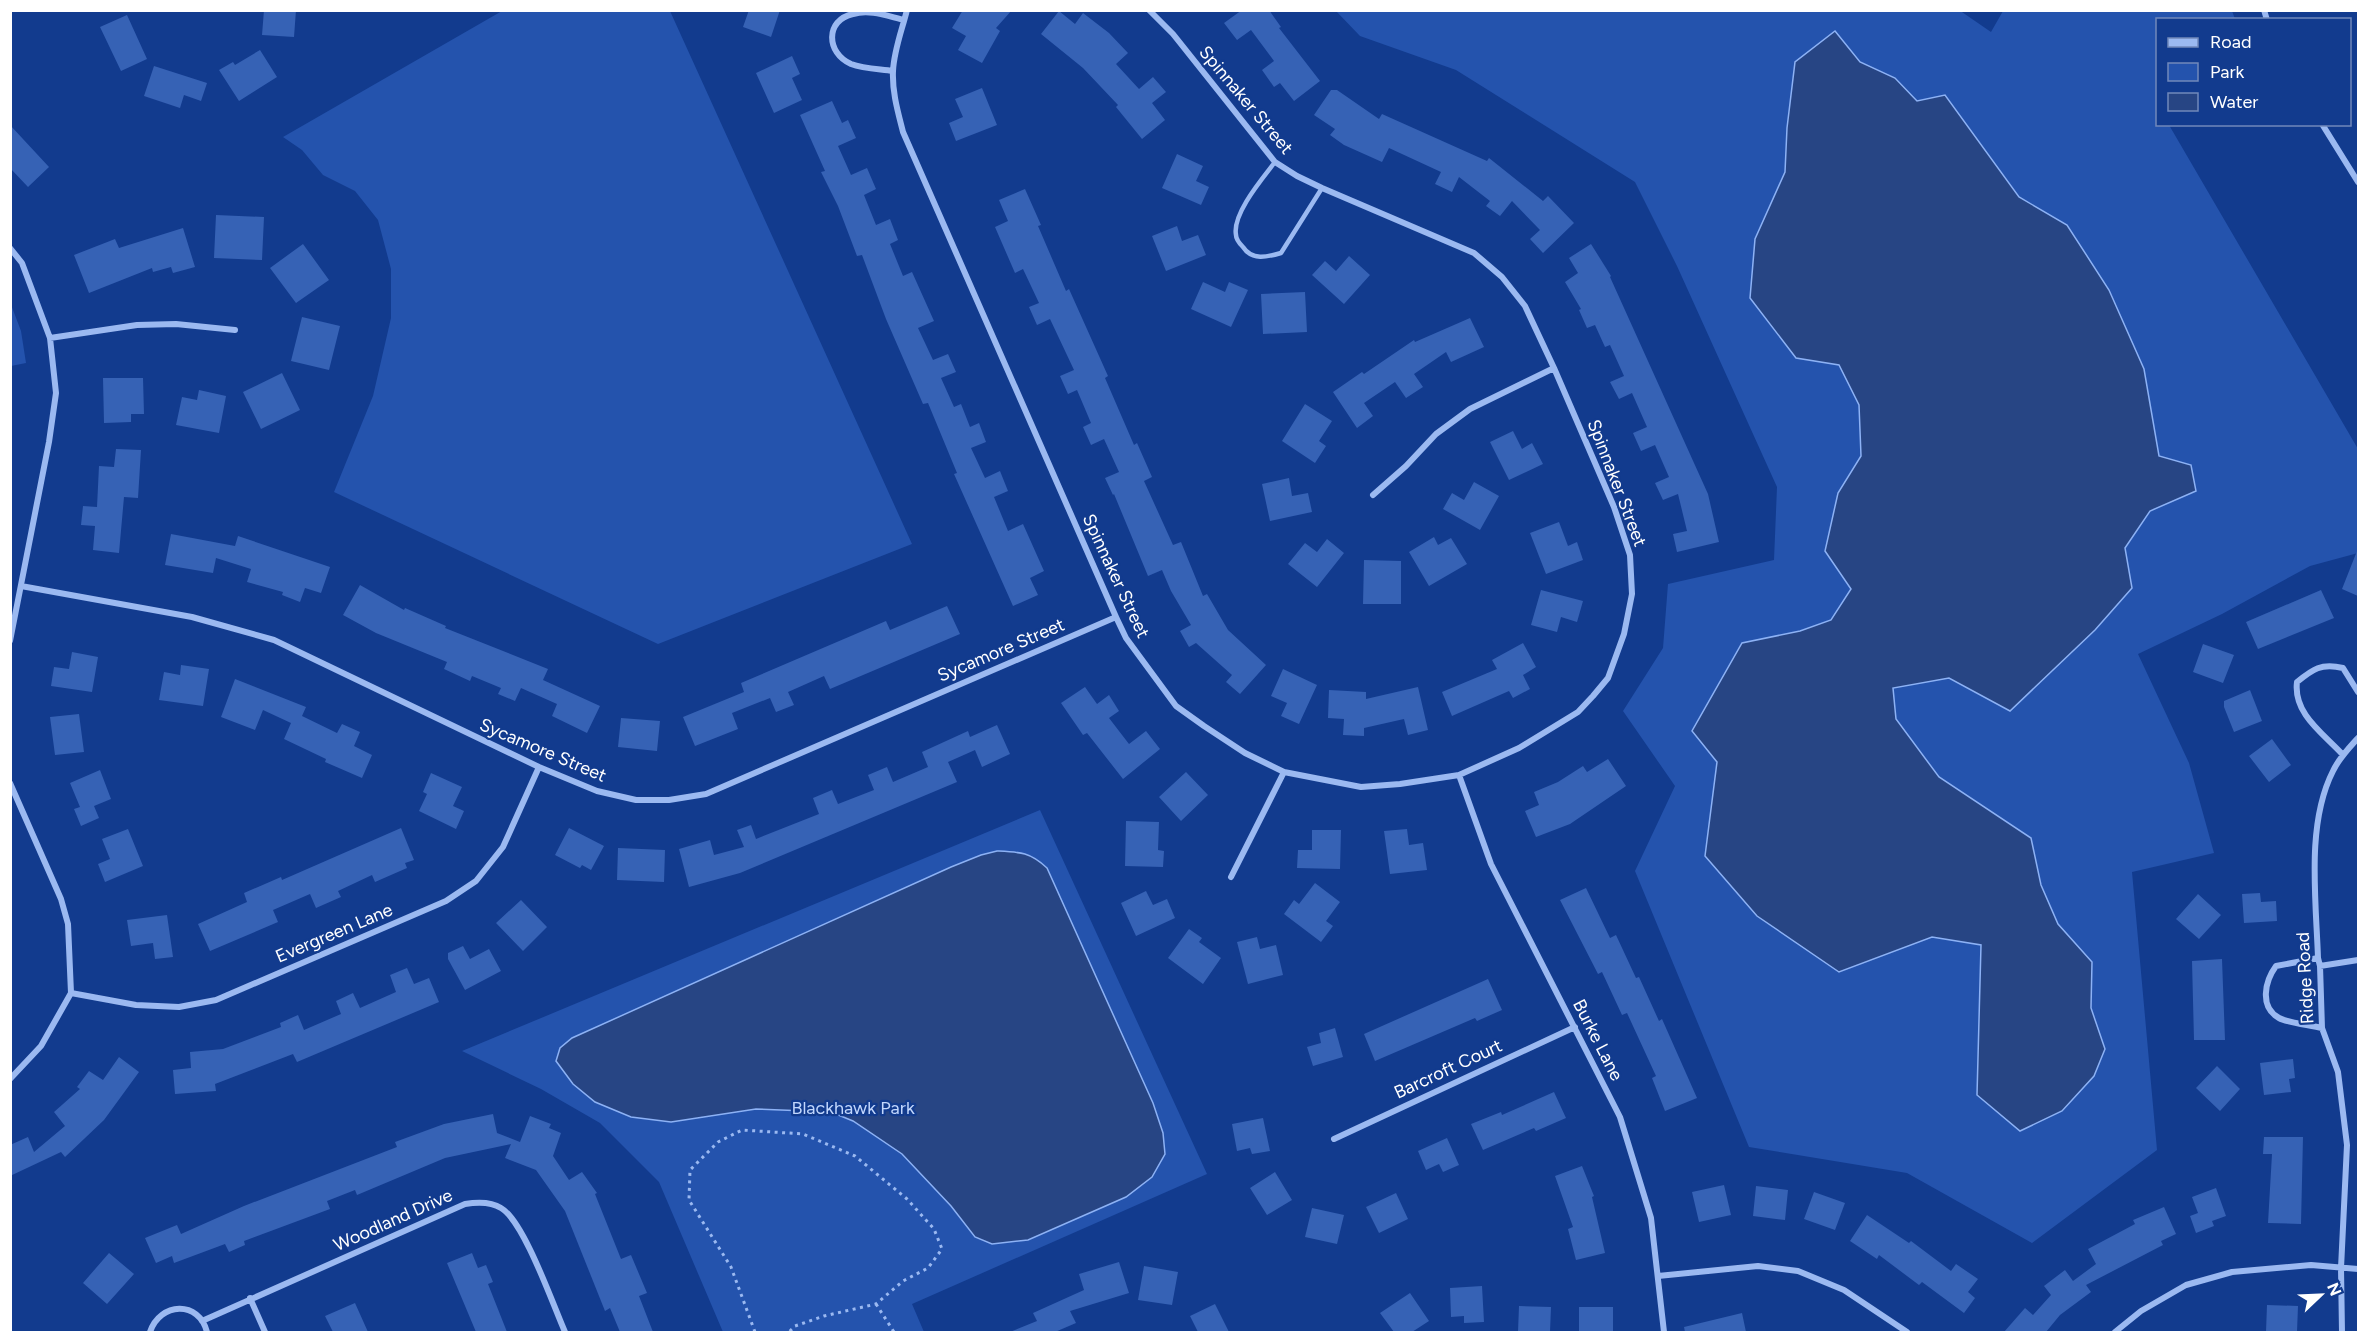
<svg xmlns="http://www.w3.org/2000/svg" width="2369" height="1343" viewBox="0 0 2369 1343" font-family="Figtree,sans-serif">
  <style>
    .green { fill: #2453ad }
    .water { fill: #274584; stroke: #8db2f5; stroke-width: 1.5 }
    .building { fill: #3662b5 }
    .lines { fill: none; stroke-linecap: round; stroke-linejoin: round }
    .path { stroke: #9bb9f1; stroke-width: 3; stroke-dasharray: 3 4.5; stroke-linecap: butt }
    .lane { stroke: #9bb9f1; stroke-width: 4.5 }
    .street { stroke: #9bb9f1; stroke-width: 6 }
    .labels { text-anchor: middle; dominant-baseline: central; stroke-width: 4.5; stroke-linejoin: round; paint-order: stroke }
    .street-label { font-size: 18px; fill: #fff; stroke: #123b8e }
    .park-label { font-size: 18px; fill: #c2d7fd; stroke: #123b8e }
  </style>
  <rect width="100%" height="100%" fill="#123b8e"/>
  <!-- green -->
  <path class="green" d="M1959,10l32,22 12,-21h229l3,8 -77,1v104l11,1 189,324v104l-48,13 -88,48 -84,40 51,109 25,90 -82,19 25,278 -125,93 -125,-70 -158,-26 -114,-276 40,-85 -52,-75 40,-63 5,-64 106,-24 3,-73 -100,-221 -42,-84 -179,-112 -96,-34 -24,-25z
    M502,11h168l242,533 -254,100 -324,-152 39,-96 18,-78v-49l-13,-49 -23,-29 -32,-16 -21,-25 -19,-13z
    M10,302l11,29 5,32 -15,3z
    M1040,810l167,364 -295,130 12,28h-201l-64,-150 -59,-59 -59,-34 -79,-38z"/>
  <!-- water -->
  <path class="water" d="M1835,31l25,31 35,16 22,23 28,-6 74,102 48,28 42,65 35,79 15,87 32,9 5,26 -46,20 -25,37 7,40 -37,42 -85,81 -61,-33 -56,10 3,31 43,58 92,61 10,47 17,39 34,38 -1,46 14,41 -11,27 -32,35 -42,20 -43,-36 4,-150 -49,-8 -93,35 -82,-56 -52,-60 12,-94 -25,-31 50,-88 58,-12 31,-11 20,-31 -26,-38 13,-58 23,-37 -2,-51 -20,-40 -43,-7 -46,-60 5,-59 30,-67 2,-44 8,-66z
    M997,851c23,1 33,1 50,17l106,235 10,30 2,21 -13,23 -26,20 -98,43 -36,4 -17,-7 -24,-31 -49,-52 -49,-33 -22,-9 -75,-3 -85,13 -40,-5 -36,-15 -22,-18 -17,-23 4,-13 12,-10 379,-171 30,-12z"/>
  <!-- building -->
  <path class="building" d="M264,10h32l-2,27 -32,-2z
    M749,10h31l-9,27 -28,-10z
    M963,10h49l-16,18 4,3 -18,32 -24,-13 8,-14 -14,-8z
    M1242,10h27l12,17 -2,1 41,53 -26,20 -14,-18 -6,4 -12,-17 12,-9 -23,-31 -14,10 -13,-17z
    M1059,11l16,13 8,-11 26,20 19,20 -12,11 23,25 14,-12 13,15 -14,11 13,17 -23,19 -26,-32 2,-2 -35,-37 -42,-34z
    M127,15l20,44 -26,12 -21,-44z
    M260,50l17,27 -38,24 -20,-31 14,-8 2,3z
    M792,56l8,18 -8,4 10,22 -28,13 -18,-40z
    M154,66l53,17 -6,18 -17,-6 -4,13 -36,-12z
    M982,88l15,37 -41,16 -7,-18 14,-6 -8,-18z
    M1331,90h6l42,29 3,-5 105,47 2,-3 54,43 5,-5 26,27 -31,30 -13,-14 10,-9 -28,-29 -12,15 -14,-10 4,-5 -31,-24 -7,15 -17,-8 6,-12 -52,-24 -7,14 -38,-17 -14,-10 5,-6 -21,-14z
    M832,101l10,22 6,-3 8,18 -18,8 13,29 16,-7 9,21 -12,6 12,30 14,-6 8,21 -8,4 13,32 9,-4 22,49 -16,7 15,32 15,-6 8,18 -15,6 13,29 7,-3 9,23 9,-4 7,19 -15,6 14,30 15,-7 8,20 -14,6 14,34 15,-7 21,47 -14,7 8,17 -25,11 -59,-132 3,-1 -29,-70 -5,1 -37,-85 -24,-64 -5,1 -19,-50 -17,-34 4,-1 -25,-56z
    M10,125l39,42 -21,20 -18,-19z
    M1177,154l26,12 -7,15 13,6 -8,18 -39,-17z
    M1025,189l16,36 -3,1 28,65 3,-2 39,87 -3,2 29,67 3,-2 15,34 -8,4 29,64 8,-3 22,54 4,-2 21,36 38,35 -26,29 -14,-12 6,-7 -36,-32 -7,4 -9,-16 11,-6 -20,-34 -9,-21 -14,6 -34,-82 -1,1 -8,-17 14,-6 -15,-33 -13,6 -8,-18 8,-4 -14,-33 -9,4 -8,-18 14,-6 -24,-51 -13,6 -8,-18 10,-4 -16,-34 -8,4 -20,-46 13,-6 -9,-21z
    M216,215l48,2 -2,43 -48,-2z
    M1177,226l5,15 16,-6 8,20 -40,16 -14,-35z
    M183,228l12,39 -22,6 -2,-6 -18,5 -1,-4 -63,25 -15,-38 41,-16 4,9z
    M303,244l26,36 -33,23 -26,-35z
    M1591,244l20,32 -1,1 98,217 11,48 -42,10 -4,-18 14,-3 -9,-37 -15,6 -8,-17 14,-6 -14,-32 -14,6 -8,-18 14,-6 -15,-34 -13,6 -9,-17 14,-6 -14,-31 -5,2 -10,-22 -8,3 -8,-18 2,-1 -16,-27 13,-9 -9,-15z
    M1349,256l21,19 -26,29 -32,-29 13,-14 11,10z
    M1203,282l22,10 4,-10 19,8 -17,37 -40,-18z
    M1305,292l2,40 -44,2 -2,-40z
    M302,317l38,9 -11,44 -38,-9z
    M1470,318l14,29 -33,15 -5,-10 -32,22 9,13 -17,11 -11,-16 -31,21 9,13 -16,12 -24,-36 29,-20 2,2 50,-34 1,2z
    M282,373l18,37 -39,19 -18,-37z
    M103,378h40l1,36h-13v8l-27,1z
    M199,390l27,6 -7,37 -43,-8 6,-28 15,3z
    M1305,404l27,17 -13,20 7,5 -11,17 -33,-22z
    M1513,431l9,18 10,-6 11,21 -34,16 -19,-38z
    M116,449l25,1 -3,48 -14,-1 -5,56 -26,-3 2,-24 -14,-1 2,-19 14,1 2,-41 15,1z
    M1289,478l3,18 16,-3 4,19 -42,9 -8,-37z
    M1474,482l25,14 -19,34 -37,-21 9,-16 12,7z
    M1559,522l9,24 9,-4 6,18 -37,14 -16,-41z
    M171,534l64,12 3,-10 92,31 -9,26 -16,-5 -5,14 -18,-7 1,-3 -36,-10 4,-13 -35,-11 -3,15 -48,-8z
    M1434,537l4,8 13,-7 16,26 -38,22 -20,-34z
    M1327,539l17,14 -27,34 -29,-23 17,-21 12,9z
    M2357,551h1v45l-16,-7z
    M1364,560l37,1v43h-38z
    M360,585l44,25 1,-2 41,18 -1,2 103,41 -5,11 57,26 -13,27 -35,-17 5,-12 -36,-16 -6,13 -17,-7 3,-6 -29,-12 -2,5 -26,-12 3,-7 -71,-29 -33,-18z
    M1541,590l42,11 -6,21 -16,-5 -4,15 -26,-7z
    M2321,590l13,28 -76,31 -12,-27z
    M947,606l13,28 -130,55 -6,-13 -36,16 6,13 -18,7 -6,-14 -38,15 6,16 -43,17 -12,-29 61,-25 -3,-9 145,-62 4,9z
    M1523,643l13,24 -13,8 7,14 -17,9 -4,-7 -57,25 -10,-24 55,-23 -5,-9z
    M2203,644l31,11 -11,28 -30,-11z
    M72,652l26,5 -6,35 -41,-6 3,-19 15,2z
    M181,665l28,4 -6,37 -44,-6 5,-28 16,3z
    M1283,669l34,16 -18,39 -18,-8 6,-13 -16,-7z
    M235,679l71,28 -4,9 35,17 5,-9 18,8 -6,14 18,9 -10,23 -37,-16 1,-3 -42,-20 7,-16 -28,-13 -8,20 -34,-13z
    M1085,687l12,17 12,-9 10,16 -10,7 20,26 17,-13 14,18 -37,30 -36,-46 -4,2 -22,-32z
    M1418,687l10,43 -20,5 -4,-16 -40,9v8l-21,-1 1,-16 -16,-1 1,-28 37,2v7z
    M2250,690l12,31 -28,11 -10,-25v-6z
    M79,714l5,38 -29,3 -5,-38z
    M621,718l39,3 -3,30 -39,-4z
    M997,725l13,29 -28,13 -7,-17 -27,12 9,20 -217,91 -51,14 -10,-38 31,-9 4,15 30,-8 -7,-17 14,-5 5,14 63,-25 -6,-16 19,-8 6,14 36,-14 -6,-15 19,-8 6,15 35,-15 -6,-15 46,-21 2,6z
    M2272,739l19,26 -22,17 -20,-26z
    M1608,759l18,27 -56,38 -34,13 -11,-26 14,-6 -5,-13 24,-10 25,-16 4,6z
    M100,770l11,29 -17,7 5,12 -18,8 -7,-17 6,-2 -10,-24z
    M1186,772l22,23 -27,26 -22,-24z
    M431,773l31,14 -9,19 11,5 -8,18 -37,-18 8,-17 -4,-2z
    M1126,821l33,1 -1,28 6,1 -1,16 -38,-1z
    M401,828l13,32 -9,3 2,5 -32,14 -3,-7 -34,16 3,6 -25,11 -6,-14 -37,16 5,12 -68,29 -12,-27 49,-22 -3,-9 37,-16 1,3z
    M569,828l35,18 -13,24 -9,-5 -2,3 -25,-13z
    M128,829l15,37 -38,16 -7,-18 12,-5 -8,-20z
    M1407,829l2,16 14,-2 4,27 -37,4 -6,-43z
    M1312,830h29l-1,39 -43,-1 1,-18h14z
    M618,848l47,2 -1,32 -47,-2z
    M1315,883l25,19 -14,19 7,5 -12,16 -37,-28 10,-14 5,4z
    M1586,888l24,50 6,-3 20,43 3,-1 20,44 3,-2 35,79 -32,13 -13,-33 4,-2 -29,-63 -5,2 -20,-43 -4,2 -38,-74z
    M1146,891l7,14 14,-6 8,19 -39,18 -15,-33z
    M2260,893l1,9 15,-1 1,20 -33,2 -2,-29z
    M2198,894l23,21 -22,24 -23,-20z
    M521,900l26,27 -24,24 -27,-28z
    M167,915l6,42 -18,2 -2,-16 -22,3 -4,-26z
    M1189,929l13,9 -3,4 22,16 -18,26 -35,-26z
    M1257,937l3,12 16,-4 7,30 -35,9 -11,-42z
    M463,946l7,13 19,-10 12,22 -36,19 -17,-31v-6z
    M2222,959l3,81h-31l-2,-79z
    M407,968l7,16 15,-6 10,24 -142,60 -4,-8 -78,30 1,7 -41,3 -2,-24 18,-2 -1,-16 33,-3 58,-22 -1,-4 18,-8 6,15 37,-16 -5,-13 17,-8 7,15 36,-16 -6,-17z
    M1488,979l14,31 -25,11 -2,-3 -100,43 -11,-27z
    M1335,1028l8,29 -30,9 -6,-19 14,-4 -2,-10z
    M119,1057l20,15 -35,48 -39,37 -4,-5 -51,24v-31l18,-8 6,15 31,-26 -11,-14 26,-23 -3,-2 12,-16 14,9z
    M2293,1059l2,19 -6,1 2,13 -27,3 -4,-32z
    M2217,1066l23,23 -20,22 -24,-23z
    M1554,1092l12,26 -30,13 -2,-3 -51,22 -12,-26 30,-12 1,3z
    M493,1114l4,19 23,9 10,-26 21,8 -2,4 12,5 -8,23 16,24 13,-8 15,21 -2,1 26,65 10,-4 16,38 -8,3 14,36h-33l-10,-24 -5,3 -40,-100 -29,-41 -31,-12 6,-14 -66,14 -88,37 -2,-5 -28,11 3,8 -86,32 1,4 -16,7 -4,-8 -51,19 -2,-7 -16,7 -11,-25 32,-13 4,9 63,-28 153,-59 -2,-5 49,-18z
    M1263,1118l7,33 -18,3 -2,-6 -13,3 -5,-27z
    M2264,1137h39l-2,87 -33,-1 4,-69h-9z
    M1447,1138l12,27 -16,7 -4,-8 -13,6 -8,-19z
    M1582,1166l12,30 -2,1 13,56 -29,7 -8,-31 5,-2 -18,-51z
    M1275,1172l17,28 -25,15 -17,-27z
    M1724,1185l7,30 -32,7 -7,-30z
    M1756,1186l32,4 -3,30 -32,-4z
    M2216,1188l10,28 -14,5 2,5 -18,7 -6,-17 8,-3 -6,-16z
    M1814,1192l31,11 -10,27 -31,-11z
    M1396,1193l12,26 -29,14 -13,-26z
    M2164,1207l12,27 -15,7 2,4 -77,40 5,7 -31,23 -14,17h-42l21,-24 8,7 18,-20 -7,-9 21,-16 8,11 23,-17 -8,-15 47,-25 -2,-4z
    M1312,1208l32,7 -7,29 -32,-7z
    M1867,1215l42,28 2,-2 40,30 5,-7 22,15 -10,13 7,6 -11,15 -42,-31 -3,3 -40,-30 -2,4 -27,-18z
    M109,1253l25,21 -27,30 -24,-21z
    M472,1253l6,15 8,-3 7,17 -5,2 19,48h-31l-29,-69z
    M1119,1262l10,31 -59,18 6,12 -21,9h-45l27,-11 -4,-8 51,-23 -5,-16z
    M1144,1266l34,6 -6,33 -34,-5z
    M1482,1286l2,36 -20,1v-7l-13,1 -1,-29z
    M1410,1293l19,28 -17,11h-18l-14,-19z
    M355,1303l13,29h-35l-8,-16z
    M1215,1304l14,28h-31l-8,-16z
    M2267,1305l31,1 -1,26h-31z
    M1519,1306l32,1 -1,25h-32z
    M1579,1307h34v25h-34z
    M1742,1313l4,19h-61l-1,-5z"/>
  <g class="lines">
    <!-- path -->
    <path class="path" d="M876,1304l18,28
      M755,1332l-24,-65 -42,-67 1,-30 28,-28 24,-12 61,4 52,22 52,43 27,30 8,20 -14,19 -25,13 -27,23 -52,12 -29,10 -6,6"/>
    <!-- lane -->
    <path class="lane" d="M1275,162c-13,17 -43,52 -39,73 0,4 4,9 7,12 9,14 24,10 38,6l41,-65"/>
    <!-- street -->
    <path class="street" d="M907,10c-5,20 -13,40 -14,61 -1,21 5,41 10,61l213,485 10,21 50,68 28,20 41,27 39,19 77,15 39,-3 59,-9 60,-27 59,-36 15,-16 15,-18 16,-44 8,-40 -2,-39 -16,-48 -60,-139 -29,-62 -23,-29 -28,-24 -152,-65 -25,-12 -22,-14 -102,-128 -24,-24
      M2264,10l3,10
      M893,71c-13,-2 -29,-2 -42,-7 -25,-11 -26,-44 2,-50 17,-5 34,2 51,6
      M2322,124l36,58
      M10,248l12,15 28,75 6,55 -7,49 -39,199
      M50,338l87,-13 39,-1 59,6
      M1373,495l33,-29 30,-32 34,-25 84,-41
      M21,586l171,31 82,23 265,127 58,24 39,9h33l37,-6 410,-177
      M2343,755c-19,-21 -50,-41 -46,-73 16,-13 24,-19 46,-14l15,24
      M1459,775l32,89 129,253 31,101 13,114
      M10,783l51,116 7,25 3,69 -30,53 -31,33
      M1231,877l53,-105
      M2318,958l-42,8c-11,15 -17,41 3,52 9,5 32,7 43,10
      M2320,966l38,-6
      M71,993l65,12 43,2 37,-7 230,-99 30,-20 27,-34 36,-80
      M1334,1139l241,-112
      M1658,1276l100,-10 40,5 46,19 63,42
      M250,1298l15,34
      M202,1321l263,-117c12,-2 25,-3 36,4 23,13 52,97 64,124
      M150,1332c10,-30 49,-32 57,0
      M2115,1332l26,-21 45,-26 46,-13 79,-7 47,4
      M2342,1332l-1,-64 6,-123 -9,-73 -16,-44 -2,-62 -2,-8c-2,-59 -12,-134 15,-187 6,-13 16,-23 25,-33"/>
  </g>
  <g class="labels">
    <!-- street labels -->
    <g class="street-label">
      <text transform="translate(1246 100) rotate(50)">Spinnaker Street</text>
      <text transform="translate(1617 483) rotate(69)">Spinnaker Street</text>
      <text transform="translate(1116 576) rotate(65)">Spinnaker Street</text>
      <text transform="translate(1001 650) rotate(-23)">Sycamore Street</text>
      <text transform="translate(543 750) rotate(23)">Sycamore Street</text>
      <text transform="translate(334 933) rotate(-23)">Evergreen Lane</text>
      <text transform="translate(2305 978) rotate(-93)">Ridge Road</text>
      <text transform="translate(1598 1040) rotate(63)">Burke Lane</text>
      <text transform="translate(1448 1069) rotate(-25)">Barcroft Court</text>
      <text transform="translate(393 1220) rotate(-24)">Woodland Drive</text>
    </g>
    <!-- park labels -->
    <g class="park-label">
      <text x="853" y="1108">Blackhawk Park</text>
    </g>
  </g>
  <!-- border -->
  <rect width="2369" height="1343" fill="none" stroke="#ffffff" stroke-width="24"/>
  <!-- legend -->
  <rect x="2156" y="18" width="195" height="108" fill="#123b8e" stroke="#7189bb" stroke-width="1.5"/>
  <rect x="2168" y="38" width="30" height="9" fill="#9bb9f1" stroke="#7189bb" stroke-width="1.5"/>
  <text x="2210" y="48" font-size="18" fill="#ffffff">Road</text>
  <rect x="2168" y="63" width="30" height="18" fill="#2453ad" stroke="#7189bb" stroke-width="1.5"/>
  <text x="2210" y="78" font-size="18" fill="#ffffff">Park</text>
  <rect x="2168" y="93" width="30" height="18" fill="#274584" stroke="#7189bb" stroke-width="1.5"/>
  <text x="2210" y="108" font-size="18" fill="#ffffff">Water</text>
  <!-- north arrow -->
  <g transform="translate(2321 1295) rotate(67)" stroke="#123b8e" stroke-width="4.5" paint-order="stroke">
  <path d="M0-4.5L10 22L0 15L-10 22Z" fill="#ffffff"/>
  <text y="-9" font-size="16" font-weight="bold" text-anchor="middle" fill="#ffffff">N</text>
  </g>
</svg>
